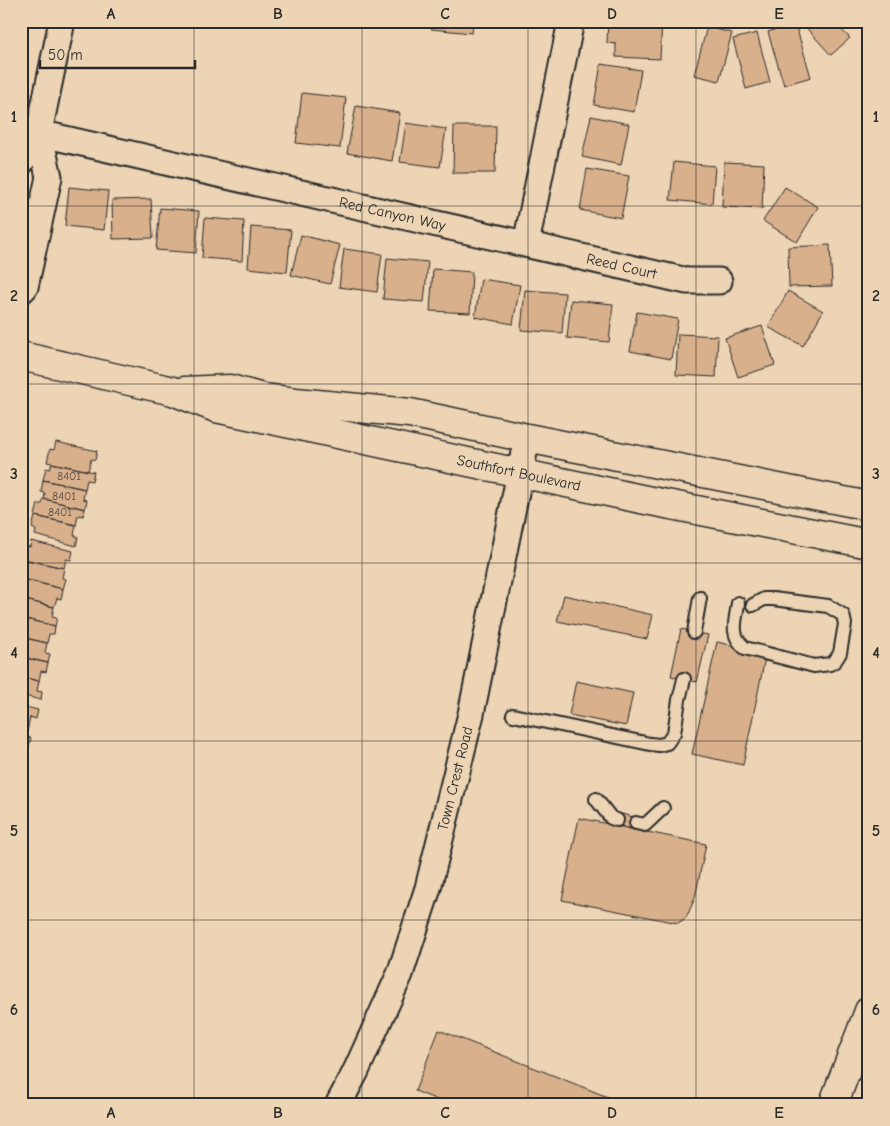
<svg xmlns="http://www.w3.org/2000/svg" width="890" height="1126" viewBox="0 0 890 1126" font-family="'Comic Neue',sans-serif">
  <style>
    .building { fill: #d8b08b; stroke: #2b2b2b }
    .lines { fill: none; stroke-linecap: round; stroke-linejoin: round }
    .service-casing { stroke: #2b2b2b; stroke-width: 16 }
    .minor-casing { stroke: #2b2b2b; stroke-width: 29 }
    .tertiary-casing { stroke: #2b2b2b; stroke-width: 31 }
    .primary-casing { stroke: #2b2b2b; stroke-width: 31 }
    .service { stroke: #ecd4b4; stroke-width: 12 }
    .minor { stroke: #ecd4b4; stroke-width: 25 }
    .tertiary { stroke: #ecd4b4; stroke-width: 28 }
    .primary { stroke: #ecd4b4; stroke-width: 28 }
    .grid { fill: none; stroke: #2b2b2b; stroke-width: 1; stroke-opacity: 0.55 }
    .labels { text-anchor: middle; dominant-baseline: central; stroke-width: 5; stroke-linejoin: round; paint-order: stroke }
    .number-label { font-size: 12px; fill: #564c43 }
    .street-label { font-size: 15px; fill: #2b2b2b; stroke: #ecd4b4 }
    .neatline { fill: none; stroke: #2b2b2b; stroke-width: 2 }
    .grid-label { font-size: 16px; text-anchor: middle; font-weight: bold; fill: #2b2b2b }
  </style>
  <rect width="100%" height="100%" fill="#ecd4b4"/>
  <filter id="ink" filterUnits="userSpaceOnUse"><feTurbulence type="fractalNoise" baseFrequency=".02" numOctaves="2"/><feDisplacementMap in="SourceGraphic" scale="10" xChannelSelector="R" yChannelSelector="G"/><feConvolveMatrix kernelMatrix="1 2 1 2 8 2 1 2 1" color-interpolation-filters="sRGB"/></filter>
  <g filter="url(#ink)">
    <!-- building -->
    <path class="building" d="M432,21h41l-1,12 -41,-4z
      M608,21h54l-2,38 -44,-2v-13l-9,-1z
      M800,21h32l18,17 -19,17z
      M795,23l16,54 -27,8 -16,-53z
      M707,27l25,6 -13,48 -25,-6z
      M757,33l13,49 -24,7 -13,-50z
      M601,64l40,6 -7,42 -40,-7z
      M302,93l44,5 -6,50 -44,-5z
      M356,106l44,7 -8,48 -45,-8z
      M591,116l38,8 -8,41 -39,-8z
      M406,123l40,6 -6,38 -40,-5z
      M454,126h42l-1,47h-42z
      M674,162l41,4 -3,38 -42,-4z
      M724,162l40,2 -2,45 -40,-2z
      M587,169l42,7 -8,42 -41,-8z
      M69,187l39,4 -4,39 -39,-4z
      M785,187l33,20 -21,35 -34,-21z
      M151,199l2,39 -40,1 -1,-39z
      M160,208l39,3 -3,42 -40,-3z
      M205,218l39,3 -2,40 -40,-3z
      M251,227l40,3 -4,42 -39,-4z
      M301,235l39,10 -10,39 -39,-9z
      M830,245l2,41 -43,1 -1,-40z
      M344,249l38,5 -5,38 -38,-5z
      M387,258l41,4 -4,40 -41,-3z
      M433,269l39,3 -2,41 -40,-2z
      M481,279l39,6 -7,39 -38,-7z
      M525,290l40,3 -3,40 -41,-3z
      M788,291l35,20 -20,35 -35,-19z
      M571,300l42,4 -4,38 -42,-4z
      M637,312l41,7 -7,40 -41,-8z
      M762,326l13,39 -37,12 -13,-39z
      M678,334l40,2 -2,41 -40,-2z
      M56,442l41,9 -2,9 -4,-1 -3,12 -41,-9 3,-13 4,1z
      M52,463l42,9 -2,9 -5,-1 -2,9 -42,-9 3,-12 4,1z
      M43,480l42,9 -2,10 4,1 -2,9 -41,-10 1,-6 -4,-1z
      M44,499l41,10 -2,7 -5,-1 -2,10 -41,-9 3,-12h4z
      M35,516l41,9 -2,10 4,2 -2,9 -41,-11 1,-5 -4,-2z
      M31,541l42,10 -2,9 -5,-1 -2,9 -41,-9 2,-13 5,1z
      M23,559l41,9 -2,10 4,1 -3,10 -41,-10 2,-8h-3z
      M22,579l41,10 -2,10 -4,-1 -3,9 -33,-8z
      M564,595l89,20 -6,24 -90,-18z
      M21,599l33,8 -2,10 5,1 -2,8 -34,-8z
      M21,618l34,8 -1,8h-5l-2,9 -26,-6z
      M681,629l27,6 -11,47 -26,-6z
      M21,637l26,6 -2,10 5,1 -2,9 -27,-6z
      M717,642l49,11 -23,112 -51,-11z
      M21,657l27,6 -2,9 -5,-1 -2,10 -18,-4z
      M21,677l18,4 -2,10 5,1 -1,8 -20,-5z
      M576,681l57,12 -7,33 -57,-11z
      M21,706l17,4 -2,9 -6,-2 -2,10 -7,-2z
      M21,725l7,2 -2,10 5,1 -2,8 -8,-2z
      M21,744l8,2 -2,8 -4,-1 -2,7z
      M618,813l19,5 -3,12 -19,-5z
      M579,818l127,26 -11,54 -9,20 -8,5 -116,-23z
      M439,1030l189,75h-190l2,-4 -25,-10z"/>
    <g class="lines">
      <!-- service casing -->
      <g class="service-casing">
        <path id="service" d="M738,603c-2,18 -9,32 7,45l69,18 16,-2 5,-3 5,-8 5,-29 -2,-9 -15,-9 -55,-7h-9l-11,6
          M694,632l6,-34
          M513,715l137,29 9,1 8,-2 7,-10 5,-33 5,-21
          M596,799l15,19 6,2
          M636,823l9,2 18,-17"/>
      </g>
      <!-- minor casing -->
      <g class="minor-casing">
        <g id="minor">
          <path id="s1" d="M21,129l666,152h32"/>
          <path d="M21,162l18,-30 23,-111"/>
          <path d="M526,244l45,-223"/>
          <path d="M21,291l4,-4 24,-110 -10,-45"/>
          <path id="s2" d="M338,1105l17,-32 45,-99 28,-86 43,-174 56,-276"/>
        </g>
      </g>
      <!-- tertiary casing -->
      <g class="tertiary-casing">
        <g id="tertiary">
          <path id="s3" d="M21,356l152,35 43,17 425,91 228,45"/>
          <path d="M184,391l46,-2 33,9 33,4 114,11 117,25 342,68"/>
        </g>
      </g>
      <!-- primary casing -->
      <g class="primary-casing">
        <path id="primary" d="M833,1105l36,-94"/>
      </g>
      <!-- service -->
      <use href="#service" class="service"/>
      <!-- minor -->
      <use href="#minor" class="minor"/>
      <!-- tertiary -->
      <use href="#tertiary" class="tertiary"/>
      <!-- primary -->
      <use href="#primary" class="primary"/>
    </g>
  </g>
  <!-- grid -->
  <path class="grid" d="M194,21v1084M362,21v1084M528,21v1084M696,21v1084M21,206h848M21,384h848M21,563h848M21,741h848M21,920h848"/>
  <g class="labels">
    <!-- number labels -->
    <g class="number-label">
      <text x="69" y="476">8401</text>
      <text x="64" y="496">8401</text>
      <text x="60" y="512">8401</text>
    </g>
    <!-- street labels -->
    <g class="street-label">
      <text stroke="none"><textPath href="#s1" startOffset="381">Red Canyon Way</textPath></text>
      <text stroke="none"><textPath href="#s1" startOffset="616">Reed Court</textPath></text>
      <text stroke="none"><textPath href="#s3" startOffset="512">Southfort Boulevard</textPath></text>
      <text stroke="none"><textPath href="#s2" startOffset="348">Town Crest Road</textPath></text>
    </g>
  </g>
  <!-- margin -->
  <rect width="890" height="1126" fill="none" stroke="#ecd4b4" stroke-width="55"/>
  <!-- scale -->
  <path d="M40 60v8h155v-8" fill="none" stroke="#2b2b2b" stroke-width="2.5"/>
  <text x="48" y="60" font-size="15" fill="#2b2b2b" stroke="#ecd4b4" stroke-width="4" paint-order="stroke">50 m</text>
  <rect x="28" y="28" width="834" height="1070" class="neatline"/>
  <g class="grid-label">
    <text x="111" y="19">A</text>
    <text x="278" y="19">B</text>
    <text x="445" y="19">C</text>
    <text x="612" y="19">D</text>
    <text x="779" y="19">E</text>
    <text x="14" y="122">1</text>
    <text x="876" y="122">1</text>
    <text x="14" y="301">2</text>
    <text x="876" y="301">2</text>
    <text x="14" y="479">3</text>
    <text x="876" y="479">3</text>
    <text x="14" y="658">4</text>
    <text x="876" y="658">4</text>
    <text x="14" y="836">5</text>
    <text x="876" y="836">5</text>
    <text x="14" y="1015">6</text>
    <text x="876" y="1015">6</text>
    <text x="111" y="1118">A</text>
    <text x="278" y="1118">B</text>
    <text x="445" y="1118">C</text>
    <text x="612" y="1118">D</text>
    <text x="779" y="1118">E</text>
  </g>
</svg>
